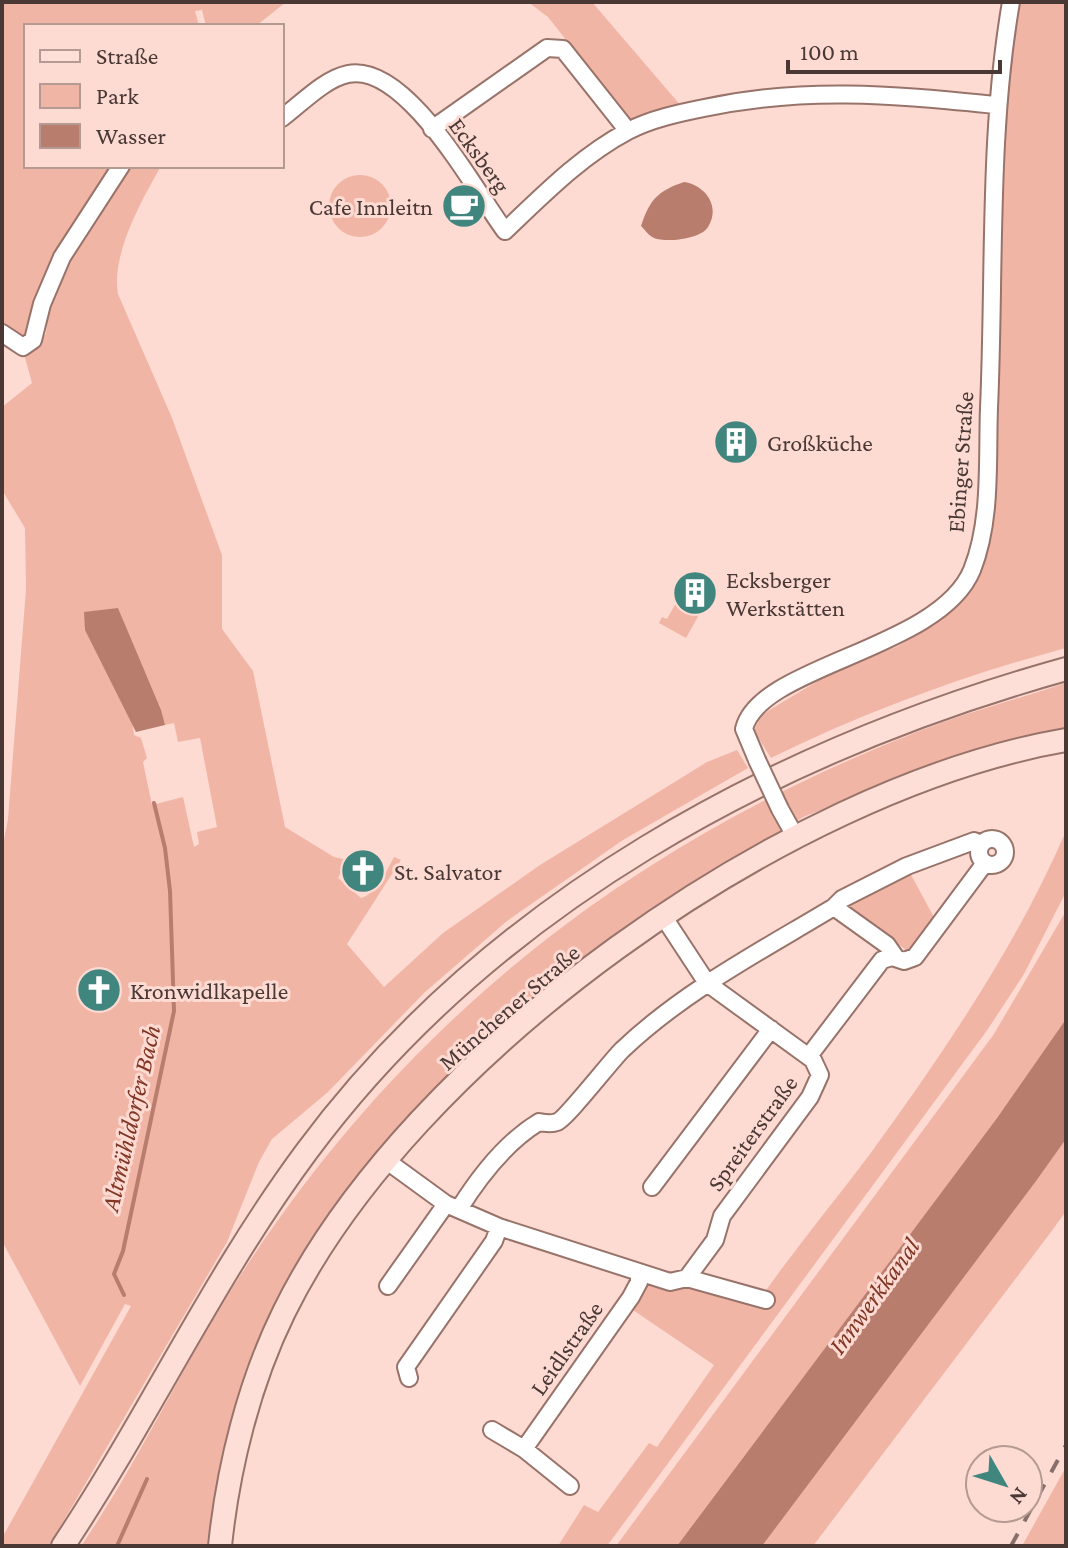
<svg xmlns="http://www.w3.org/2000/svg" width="1068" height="1548" viewBox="0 0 1068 1548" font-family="'Crimson Pro',serif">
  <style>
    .green { fill: #f1b5a6; fill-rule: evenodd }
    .water { fill: #b97d6e }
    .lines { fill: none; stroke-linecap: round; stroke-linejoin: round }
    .stream { stroke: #b97d6e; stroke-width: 4 }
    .street-casing { stroke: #98736a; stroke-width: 20 }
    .secondary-casing { stroke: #98736a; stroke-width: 26 }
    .street { stroke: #fff; stroke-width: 16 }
    .secondary { stroke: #fedfd8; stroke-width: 22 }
    .rail { stroke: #87706b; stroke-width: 4; stroke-dasharray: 14 14; stroke-linecap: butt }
    .street-bridge-casing { stroke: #98736a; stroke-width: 20; stroke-linecap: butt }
    .street-bridge { stroke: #fff; stroke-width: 16 }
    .labels { text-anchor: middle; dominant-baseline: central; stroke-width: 6; stroke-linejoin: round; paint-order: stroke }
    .street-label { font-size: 24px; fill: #493834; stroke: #fddbd3 }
    .poi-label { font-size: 24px; fill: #493834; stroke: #fddbd3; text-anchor: start }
    .water-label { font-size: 26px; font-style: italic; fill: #813624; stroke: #fddbd3 }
  </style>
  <rect width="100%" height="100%" fill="#fddbd3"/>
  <!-- green -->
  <path class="green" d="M2,2h284l-30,24h-50l-4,-16 -7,1 4,15h-173v140h90l-91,173 -23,-12z
    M528,2h64l90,105 -49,18 -85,-108z
    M1016,2h50v646c-101,27 -201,64 -295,110l-17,-27 7,-16 80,-48 55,-20 41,-24 25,-23 16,-28 13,-45 11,-250 -1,-164z
    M126,166h35c-19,34 -50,88 -43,128l54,124 50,137v74l31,42 32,156 49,30 13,3 -9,18 23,20c16,-5 25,-26 33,-41l7,3 -54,84 37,43 59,-54 97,-68 167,-103 30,-12 11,18 -125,72 -116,81 -83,72 -96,99 -56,47 -13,23 -32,80 -178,304h-47v-8l129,-232 -6,-2 -45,82 -78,-145v-391l6,-31 18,-230 -1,-61 -23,-38v-83l30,-24 -8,-29 22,-20c5,-65 46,-115 80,-168zM118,608l47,117 9,-2 4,19 22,-4 17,89 -20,5 2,12 -5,3 -11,-50 -31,8 -9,-43 4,-4 -6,-20 -7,-3z
    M329 206a31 31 0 1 1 62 0a31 31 0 1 1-62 0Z
    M677,601l23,12 -14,25 -27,-15 3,-6 5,2z
    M1066,683v49l-73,14 -49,16 -141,55 -283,197 -246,298 -65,234h-128c59,-86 102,-182 159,-270 167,-258 392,-433 677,-544 48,-19 100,-33 149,-49z
    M1066,831v61l-42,82 -36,55 -381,517h-49l26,-41 14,7 51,-69 8,4 57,-82 -84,-57 15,-22 8,-4 28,6 7,-4 68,21c35,-52 76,-100 114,-151 74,-102 146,-207 196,-323z
    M909,871l27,50 -22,27 -8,2 -61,-44z
    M1066,911v108l-69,99 -320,428h-61l378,-512z
    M1066,1139v72l-15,21 -238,314h-51z
    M1066,1467v79h-44z"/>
  <!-- water -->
  <path class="water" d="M684,182c21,3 37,24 24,45 -7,12 -42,16 -54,11 -5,-2 -9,-8 -13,-12 9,-27 17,-35 43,-44z
    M118,608l43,102 4,15 -29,7 -51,-102 -1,-18z
    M1066,1019v120l-30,42 -274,365h-85l320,-428z"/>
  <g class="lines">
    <!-- stream -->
    <path class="stream" d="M124,1295l-10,-21 9,-23 51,-240 -4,-120 -5,-43 -11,-45
      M117,1546l30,-67"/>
    <!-- street casing -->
    <g class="street-casing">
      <path id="street" d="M282,118c19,-14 42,-39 66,-44 58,-12 126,115 157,157 39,-37 76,-75 123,-100 23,-12 51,-18 76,-23 103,-22 189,-13 292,-3
        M432,129l115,-81 16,1 65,82
        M2,333l21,14 10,-7 9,-36 20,-47 59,-91
        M757,760l-13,-31c15,-64 195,-79 228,-159 20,-50 15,-110 17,-162 6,-136 -1,-273 22,-406
        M780,809l15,27
        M979 852a13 13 0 1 1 26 0a13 13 0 1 1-26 0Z
        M834,907l8,-8 65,-33 67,-25 7,3
        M663,916l44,67 106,77 7,15 -10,22 -88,119 -7,24 -28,38
        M809,1056l73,-96 10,-3 12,4 11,-4 70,-94
        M387,1161l59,43 53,23 171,55 17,-4 79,22
        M652,1187l119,-158
        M459,1209c20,-32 47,-67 80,-87 5,1 13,2 18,0 9,-3 53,-60 65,-72 62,-59 139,-99 212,-143l53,38 9,13
        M388,1286l58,-82
        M409,1378l-3,-11 88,-126 5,-14
        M492,1430l32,19 46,37
        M524,1449l107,-152 8,-15v-9"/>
    </g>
    <!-- secondary casing -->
    <g class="secondary-casing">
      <path id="secondary" d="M63,1546c86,-129 151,-270 244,-395 183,-247 468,-401 759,-482
        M220,1546c8,-78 29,-163 64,-234 126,-257 502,-524 782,-572"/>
    </g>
    <!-- street -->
    <use href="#street" class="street"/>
    <!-- secondary -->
    <use href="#secondary" class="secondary"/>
    <!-- rail -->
    <path class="rail" d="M1011,1546l55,-101"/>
    <!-- street-bridge casing -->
    <g class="street-bridge-casing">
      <path id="street-bridge" d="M757,760l23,49"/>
    </g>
    <!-- street-bridge -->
    <use href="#street-bridge" class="street-bridge"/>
  </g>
  <!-- icons -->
  <defs>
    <g id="cafe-disc" transform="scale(2.3)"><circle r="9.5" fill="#40867e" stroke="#fddbd3"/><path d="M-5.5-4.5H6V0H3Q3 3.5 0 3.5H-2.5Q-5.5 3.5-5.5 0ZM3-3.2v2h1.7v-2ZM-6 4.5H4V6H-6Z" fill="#fff"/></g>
    <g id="building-disc" transform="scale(2.3)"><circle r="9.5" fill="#40867e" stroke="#fddbd3"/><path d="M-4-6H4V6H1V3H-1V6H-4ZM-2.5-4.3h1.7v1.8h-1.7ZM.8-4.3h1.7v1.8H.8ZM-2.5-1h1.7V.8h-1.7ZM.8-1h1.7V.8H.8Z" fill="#fff"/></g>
    <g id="church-disc" transform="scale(2.3)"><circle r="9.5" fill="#40867e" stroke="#fddbd3"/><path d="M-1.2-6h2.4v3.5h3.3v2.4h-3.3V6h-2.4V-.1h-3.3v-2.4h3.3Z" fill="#fff"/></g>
  </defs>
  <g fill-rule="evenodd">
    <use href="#cafe-disc" x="464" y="206"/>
    <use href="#building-disc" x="736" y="442"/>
    <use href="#building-disc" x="695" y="593"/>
    <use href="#church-disc" x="363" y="871"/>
    <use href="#church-disc" x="99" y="990"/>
  </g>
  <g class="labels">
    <!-- street labels -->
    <g class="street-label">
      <text transform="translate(480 155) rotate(54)">Ecksberg</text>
      <text transform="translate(960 462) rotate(-86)">Ebinger Straße</text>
      <text transform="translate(509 1007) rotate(-41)">Münchener Straße</text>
      <text transform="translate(752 1133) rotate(-54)">Spreiterstraße</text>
      <text transform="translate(566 1348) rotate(-55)">Leidlstraße</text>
    </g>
    <!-- poi labels -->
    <g class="poi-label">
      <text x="433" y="206" text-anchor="end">Cafe Innleitn</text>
      <text x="767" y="442">Großküche</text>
      <text x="726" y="579">Ecksberger<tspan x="726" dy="28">Werkstätten</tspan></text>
      <text x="394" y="871">St. Salvator</text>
      <text x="130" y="990">Kronwidlkapelle</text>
    </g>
    <!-- water labels -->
    <g class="water-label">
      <text transform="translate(131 1118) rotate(-77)">Altmühldorfer Bach</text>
      <text transform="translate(874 1296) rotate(-54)">Innwerkkanal</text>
    </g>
  </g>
  <!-- border -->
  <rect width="1068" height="1548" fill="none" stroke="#493834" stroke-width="8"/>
  <!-- legend -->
  <rect x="24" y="24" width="260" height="144" fill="#fddbd3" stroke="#b59a93" stroke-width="2"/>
  <rect x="40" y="50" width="40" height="12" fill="#fedfd8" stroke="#b59a93" stroke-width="2"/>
  <text x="96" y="64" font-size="24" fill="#493834">Straße</text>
  <rect x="40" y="84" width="40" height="24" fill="#f1b5a6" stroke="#b59a93" stroke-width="2"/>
  <text x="96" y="104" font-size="24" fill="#493834">Park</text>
  <rect x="40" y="124" width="40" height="24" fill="#b97d6e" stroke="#b59a93" stroke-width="2"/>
  <text x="96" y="144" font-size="24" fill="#493834">Wasser</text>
  <!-- north arrow -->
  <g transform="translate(1004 1484) rotate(129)"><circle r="38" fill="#fddbd3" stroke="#b59a93" stroke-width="2"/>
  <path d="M0-6L14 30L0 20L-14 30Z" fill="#40867e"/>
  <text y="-12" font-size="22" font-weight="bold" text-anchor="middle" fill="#493834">N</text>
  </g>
  <!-- scale -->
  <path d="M788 60v12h212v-12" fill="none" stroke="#493834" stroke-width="4"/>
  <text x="800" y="60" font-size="24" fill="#493834" stroke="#fddbd3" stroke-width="6" paint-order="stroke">100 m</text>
</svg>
